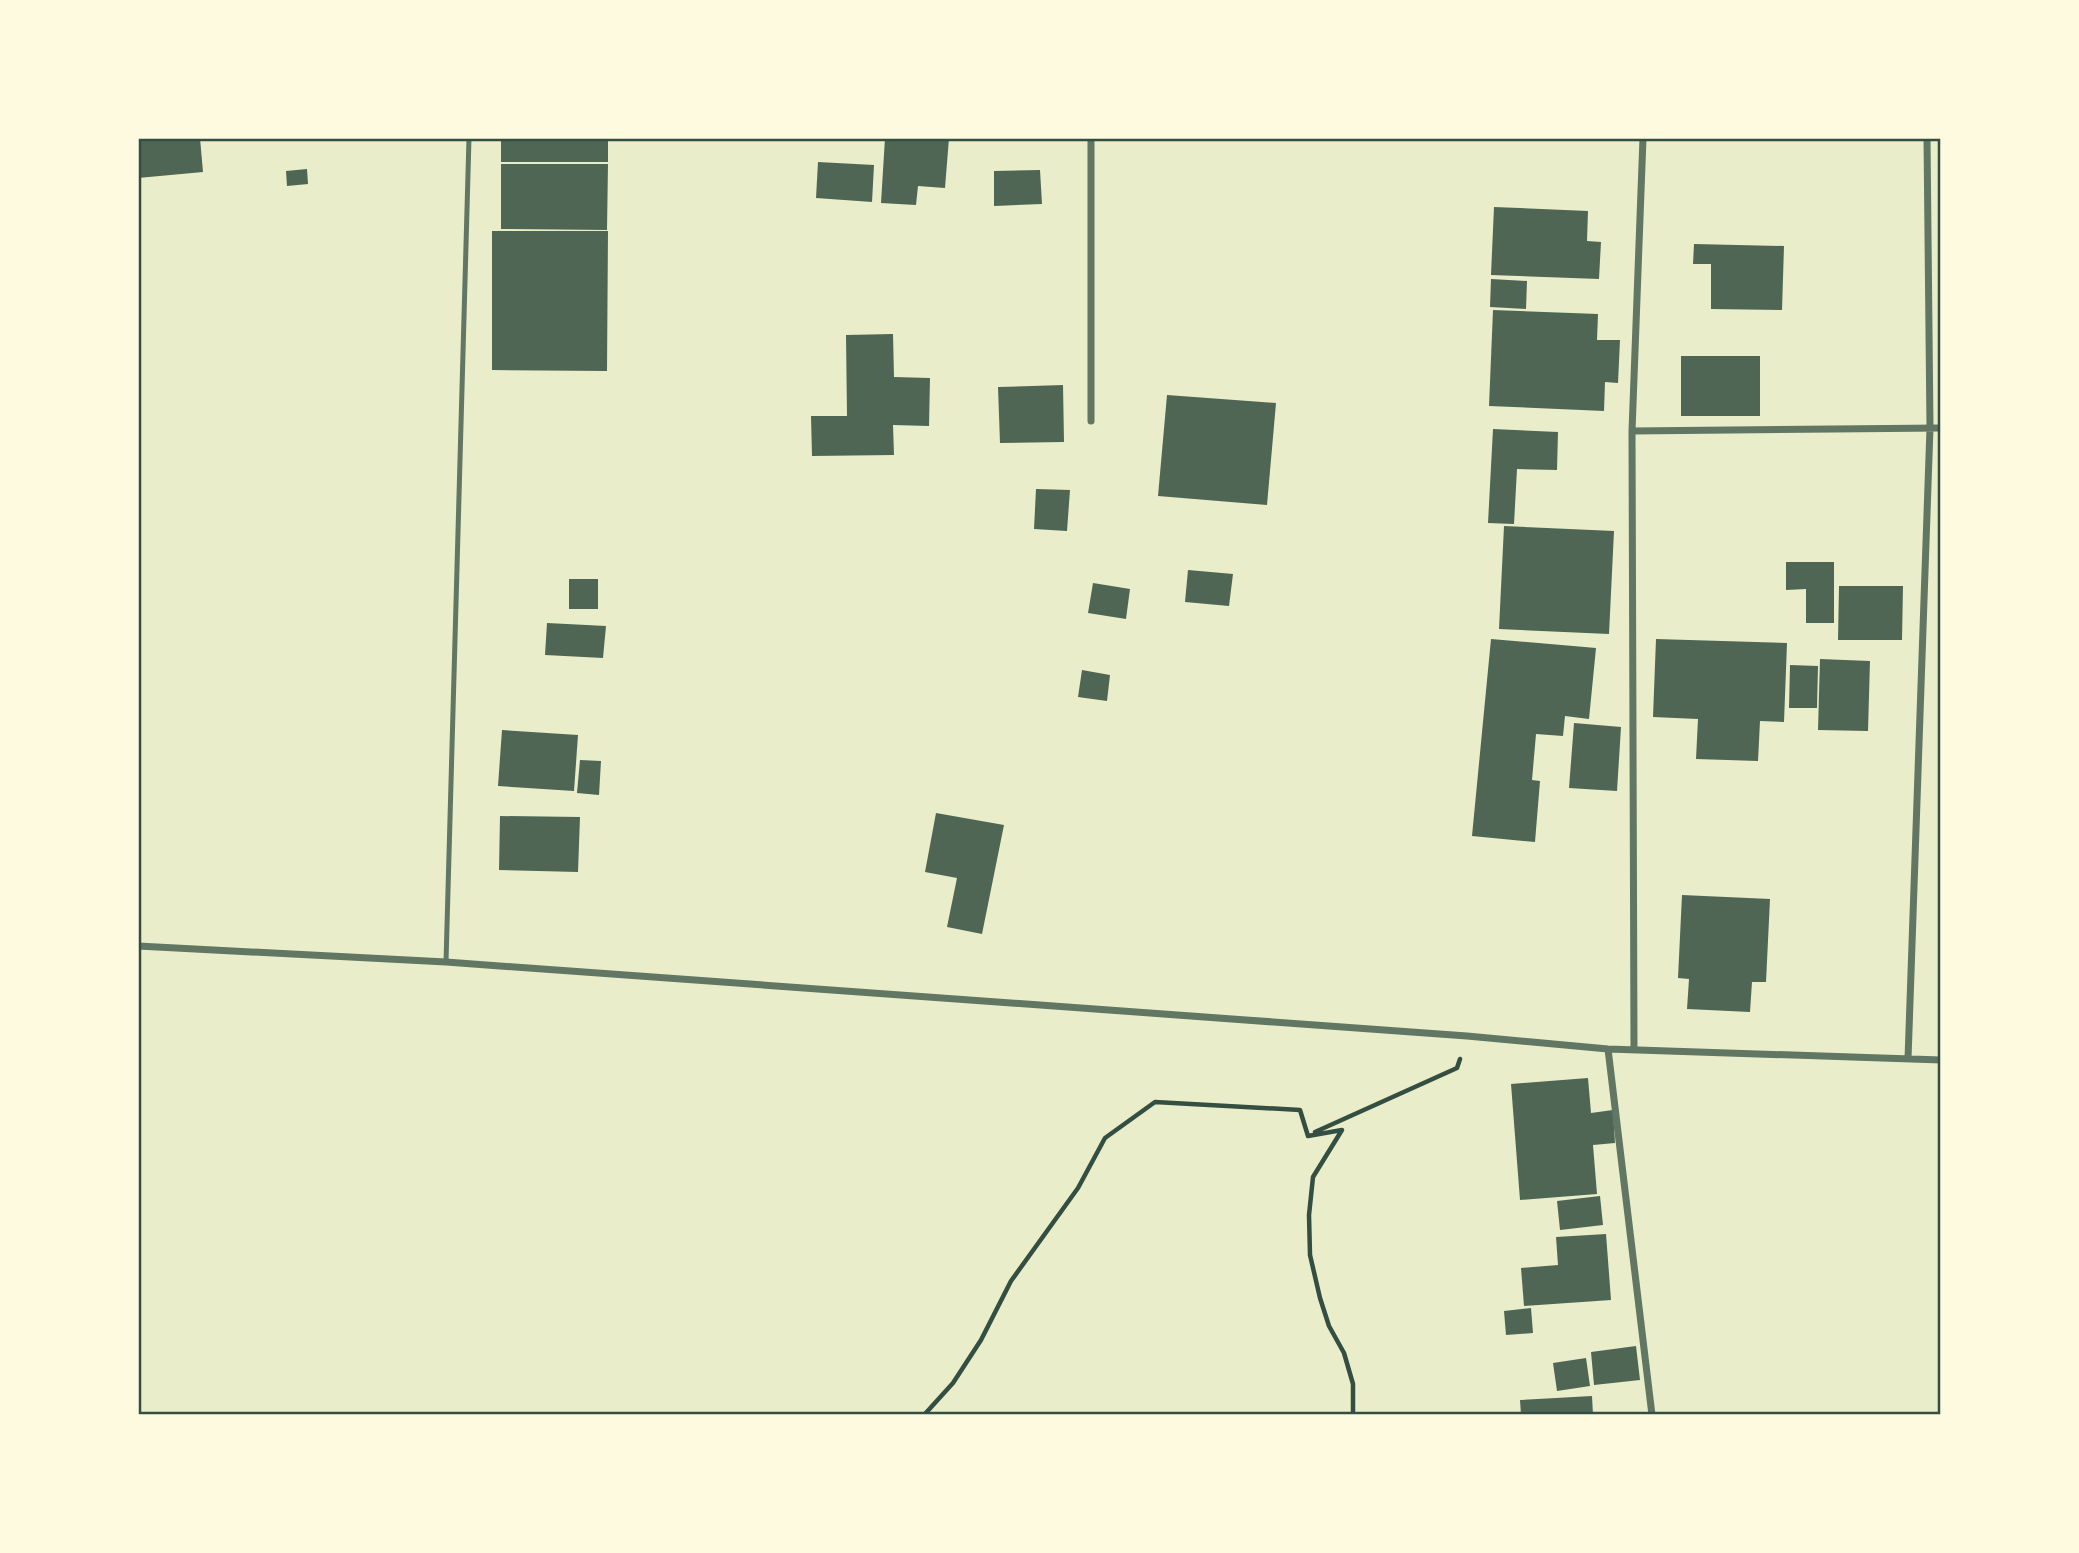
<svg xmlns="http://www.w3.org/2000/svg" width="2079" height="1553" viewBox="0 0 2079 1553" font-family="Inter,sans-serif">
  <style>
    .building { fill: #4f6655 }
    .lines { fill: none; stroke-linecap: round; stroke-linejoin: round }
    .path { stroke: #344e41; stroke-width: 4.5 }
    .service { stroke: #617663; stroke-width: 5 }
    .minor { stroke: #617663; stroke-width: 7 }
    .neatline { fill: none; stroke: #344e41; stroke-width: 2.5 }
  </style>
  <rect width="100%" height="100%" fill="#e9edc9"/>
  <!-- building -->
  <path class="building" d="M138,138h62l3,34 -65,6z
    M501,138h107v24h-107z
    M885,138h64l-4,50 -27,-2 -2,19 -35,-2z
    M818,162l56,3 -2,37 -56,-4z
    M501,164h107l-1,66 -106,-1z
    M307,169l1,15 -21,2 -1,-15z
    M1040,170l2,34 -48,2v-35z
    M1494,207l94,4 -1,30 14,1 -2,37 -108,-4z
    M492,231h116l-1,140 -115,-1z
    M1694,244l90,2 -2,64 -71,-1v-45h-18z
    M1491,279l36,2 -1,28 -36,-2z
    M1493,310l105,4 -1,26h23l-2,43 -13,-1 -1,29 -115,-5z
    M893,334l1,43 36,1 -1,48 -36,-1 1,30 -82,1 -1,-40h36l-1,-81z
    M1681,356h79v60h-79z
    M1063,385l1,57 -64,1 -2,-56z
    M1167,395l109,8 -9,102 -109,-9z
    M1493,429l65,3 -1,38 -40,-1 -3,55 -26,-1z
    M1036,489l34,1 -3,41 -33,-2z
    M1504,526l110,5 -5,103 -110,-5z
    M1786,562h48v61h-28v-34l-20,1z
    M1188,570l45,4 -4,32 -44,-4z
    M569,579h29v30h-29z
    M1093,583l37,6 -4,30 -38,-6z
    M1839,586h64l-1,54h-64z
    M547,623l59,3 -3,32 -58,-3z
    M1491,639l105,9 -7,71 -24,-3 -2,20 -27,-2 -4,46 8,1 -5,61 -63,-6z
    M1656,639l131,4 -3,79 -24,-1 -2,40 -62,-2 2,-40 -45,-2z
    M1820,659l50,2 -2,70 -50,-1z
    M1790,665l28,1 -1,42h-28z
    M1082,670l28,5 -3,26 -29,-4z
    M1574,723l47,4 -4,64 -48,-3z
    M502,730l76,5 -4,56 -76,-5z
    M580,760l21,1 -2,34 -22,-2z
    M936,813l68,12 -22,109 -35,-7 10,-49 -32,-6z
    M500,816l80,1 -2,55 -79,-2z
    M1682,895l88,4 -4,83h-14l-2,30 -63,-3 2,-30 -11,-1z
    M1588,1078l3,35 22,-3 2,33 -22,2 4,49 -77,6 -9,-116z
    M1600,1196l3,29 -43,5 -3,-29z
    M1606,1234l5,66 -87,6 -3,-38 37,-3 -2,-28z
    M1531,1308l2,25 -27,2 -2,-24z
    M1636,1346l4,34 -46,5 -3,-33z
    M1586,1358l4,28 -33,5 -4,-28z
    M1592,1396l1,19h-72l-1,-15z"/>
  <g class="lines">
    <!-- path -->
    <path class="path" d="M1315,1132l142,-64 3,-9
      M1308,1136l34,-6 -29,47 -4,38 1,40 10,43 9,28 15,27 9,31v31
      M924,1415l29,-32 28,-43 30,-59 67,-93 27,-50 50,-36 145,8 8,26"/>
    <!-- service -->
    <path class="service" d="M446,962l23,-824"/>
    <!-- minor -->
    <path class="minor" d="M1091,421v-283
      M1632,431l309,-3
      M138,946l308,16 1021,74 141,13 333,11
      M1608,1049l44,366
      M1634,1050l-2,-619 11,-293
      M1908,1059l22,-631 -3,-290"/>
  </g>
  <!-- border -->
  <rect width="2079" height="1553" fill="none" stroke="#fefae0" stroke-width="280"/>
  <rect x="140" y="140" width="1799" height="1273" class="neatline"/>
</svg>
